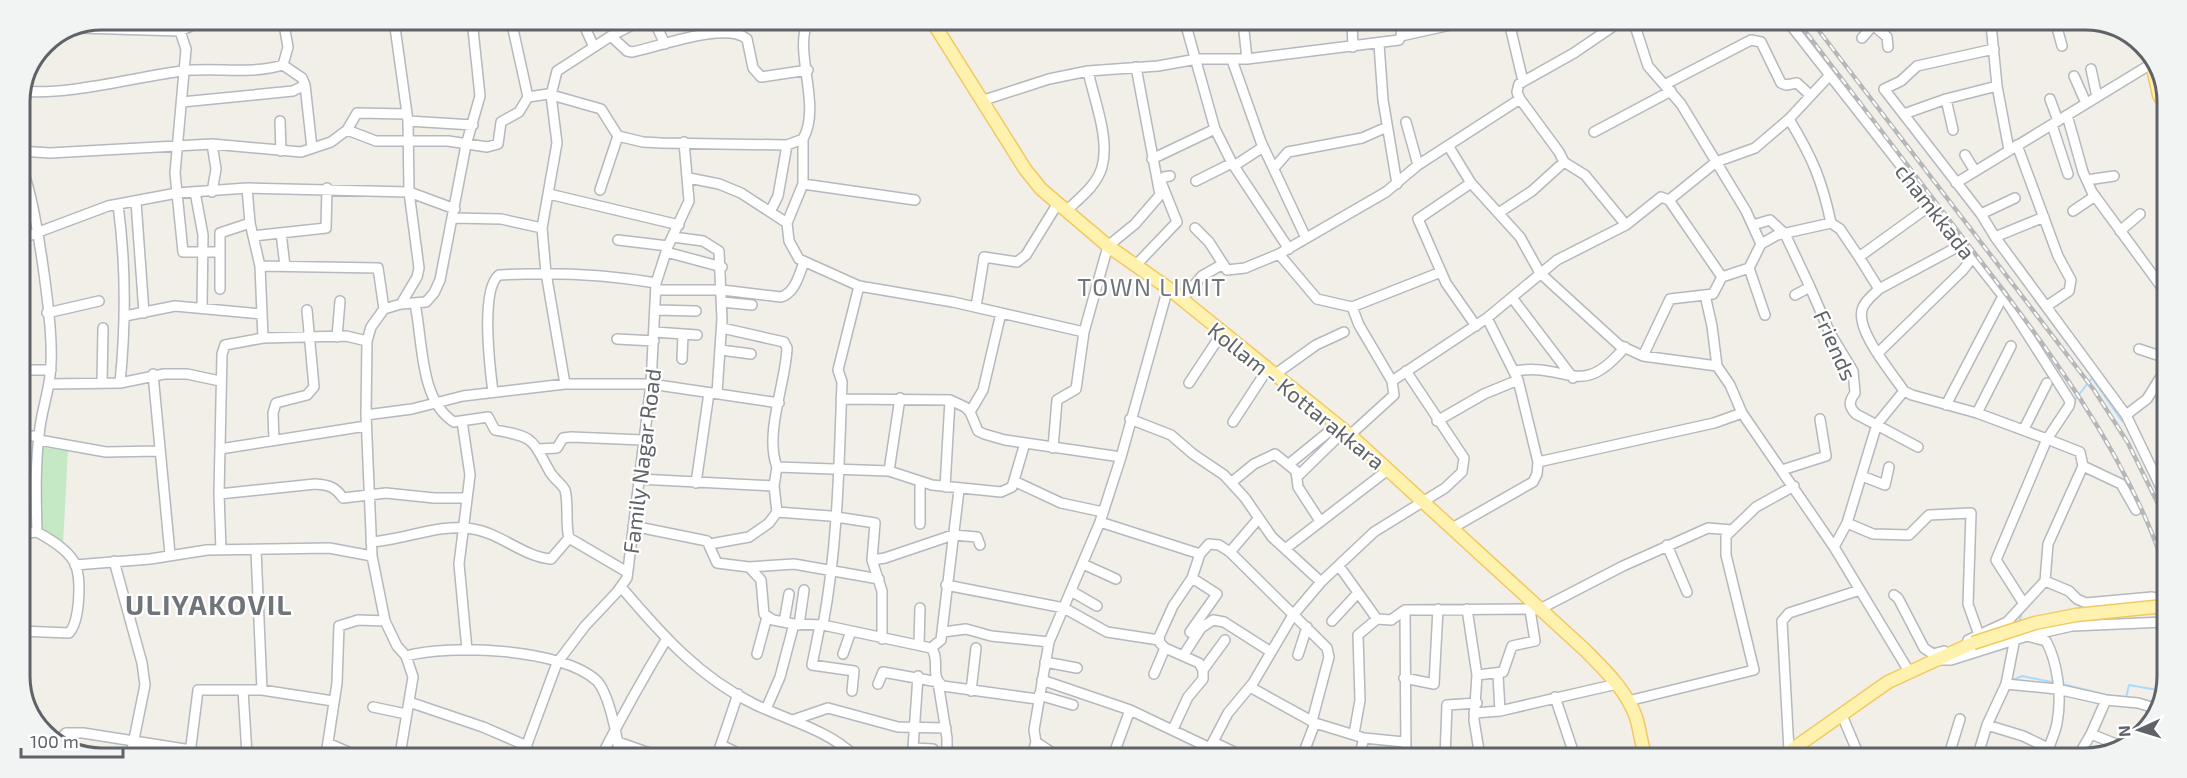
<svg xmlns="http://www.w3.org/2000/svg" width="2187" height="778" viewBox="0 0 2187 778" font-family="'Exo 2',sans-serif">
  <style>
    .green { fill: #c5e8c5 }
    .lines { fill: none; stroke-linecap: round; stroke-linejoin: round }
    .stream { stroke: #aadaff; stroke-width: 2 }
    .minor-casing { stroke: #b5b8bc; stroke-width: 12 }
    .major-casing { stroke: #f2c960; stroke-width: 15 }
    .minor { stroke: #fff; stroke-width: 9 }
    .major { stroke: #fff2af; stroke-width: 12 }
    .rail-casing { stroke: #b6b7b8; stroke-width: 4.5 }
    .rail { stroke: #fff; stroke-width: 2; stroke-dasharray: 7; stroke-linecap: butt }
    .major-bridge-casing { stroke: #f2c960; stroke-width: 15; stroke-linecap: butt }
    .major-bridge { stroke: #fff2af; stroke-width: 12 }
    .labels { text-anchor: middle; dominant-baseline: central; stroke-width: 4.5; stroke-linejoin: round; paint-order: stroke }
    .street-label { font-size: 22px; fill: #5f6368; stroke: #fff }
    .neighbourhood-label { font-size: 24px; letter-spacing: 1.5px; fill: #70757a; stroke: #fff }
    .district-label { font-size: 28px; font-weight: bold; letter-spacing: 1.5px; fill: #70757a; stroke: #fff }
    .rim { fill: none; stroke: #5f6368; stroke-width: 3 }
  </style>
  <rect width="100%" height="100%" fill="#f1efe8"/>
  <!-- green -->
  <path class="green" d="M40,447l28,4 -5,93 -24,-14z"/>
  <g class="lines">
    <!-- stream -->
    <path class="stream" d="M2074,401l18,-23 30,43 1,-2
      M2019,623l3,-12
      M2013,680l9,-4 35,7
      M2062,684l53,13
      M2126,698l3,-13 34,6"/>
    <!-- minor casing -->
    <g class="minor-casing">
      <path id="minor" d="M191,20l-2,7 -9,4 6,18 -11,124 8,79h37
        M394,20l14,101 1,71 10,76 -2,9 -16,27
        M511,20l17,77
        M582,21l11,24
        M654,21l11,23
        M1185,22l30,107 17,34 57,86
        M1243,22l4,37
        M1352,22l1,25
        M1509,22l14,59
        M1634,23l14,43 33,38 65,107 15,33 -12,24 -27,9 -9,17 -8,1 7,31 5,40 13,19 12,28 92,134 76,126
        M1789,23l214,273 67,105 -1,5 -22,33 33,13 3,14 -35,78 -3,37 -38,41 -39,18
        M1991,24l6,62
        M2056,24l6,22
        M1873,25l14,12 1,10
        M80,28l100,3
        M611,36l29,-15
        M1401,36l1,-14
        M1862,38l13,-15
        M1379,44l4,56 14,84
        M1994,49l-77,17 -16,15 -17,8 97,125 14,23 131,178 39,81
        M1232,60l29,82 45,96
        M283,65l19,13 3,7 7,63
        M2091,69l6,28
        M2074,76l12,27
        M1666,84l85,-44 10,2 20,41 5,2 11,-2 12,11
        M22,91c44,5 114,-14 160,-20 34,-4 67,4 101,-6l5,-18 -4,-22 30,-5
        M1946,99l7,31
        M2050,99l8,22
        M981,101l68,-22 39,-8 70,-5 39,-7h50l152,-19 2,-4 63,-14
        M182,102l111,-11 12,-6
        M1904,114l42,-15 51,-13 12,64
        M2067,115l16,57 9,20 74,101
        M1789,119c23,38 33,61 42,104
        M280,121l1,30
        M408,121l65,4
        M1406,122l12,43
        M2052,125l16,49
        M347,130l10,-17 50,1
        M1594,132l77,-41
        M803,139v45l-16,39 2,18 10,18 60,27 -21,84 4,12c-3,83 -4,162 -19,243
        M212,144l4,25 -4,23
        M2017,145l41,111 13,24 -2,11 -22,15
        M1449,147l22,36 49,54 20,36 79,72 24,11 74,10
        M20,151l30,2 162,-9 89,8 30,-10 16,-12 29,11h72l39,6 11,-3 3,-22 18,-10 9,-15 20,-3 53,15 17,27 25,6 18,1 126,2 16,-6c18,-32 -7,-81 3,-113l25,-5
        M1965,155l10,16
        M1152,159l63,-30
        M1564,162l21,13 41,50
        M20,164c16,32 33,161 31,199 0,22 -8,42 -11,64 -5,34 -4,71 -3,105 13,7 34,20 39,34 5,15 4,55 -7,67l-49,-2
        M1234,166l29,-19
        M1274,168l14,-16 74,-14 25,-11
        M689,178l30,6 22,9 46,30
        M2087,180l27,-4
        M1196,181l36,-18
        M1471,183l-53,36 28,64 30,43
        M1956,183l195,-119
        M803,184l112,16
        M600,190l18,-54
        M195,192l8,43 -1,73
        M549,194l130,31
        M1669,200l53,77
        M136,202l8,111
        M118,205c8,59 8,118 2,178
        M1067,210c13,-12 30,-25 35,-43 8,-29 -8,-67 -14,-96
        M2073,211l22,-15
        M770,212l8,-16 9,-51
        M1500,212l32,-21 32,-29 -5,-10 -39,-53 -3,-7 2,-8 55,-31 44,-30
        M1981,214l34,-16
        M453,218l48,1 41,9
        M1753,225l17,-5 15,14 25,53 -15,8
        M1195,228l14,14 18,28 18,-2 34,-14 107,-62 32,-27 102,-66
        M2120,231l20,-17
        M281,233l4,33
        M253,236l73,-8 1,-40
        M673,237l30,4 16,10 3,68 -5,74
        M1995,237l49,-20
        M20,239l88,-33 69,-13 70,-5
        M618,240l50,6
        M1761,244l16,-9 54,-12 9,6 19,28
        M666,252l56,15
        M1279,254l38,45 35,8 7,18 33,56
        M1137,264l40,-42 -16,-40 3,-5 6,-1
        M260,266l118,2 6,41
        M1749,268l16,47
        M859,286l94,16 131,30
        M1810,287l20,46 23,38 2,22c-6,8 -7,13 1,21l62,33
        M220,289v-56l30,-10
        M1879,289l82,-44
        M657,290h65l59,7c14,-4 18,-22 23,-35
        M1513,299l60,79
        M1181,300l21,-24 21,-12
        M722,302l30,3
        M415,304c8,36 4,96 39,118l34,-5 7,13c40,7 36,8 55,42 4,7 12,12 15,18 4,15 0,33 4,48l58,34
        M976,307l8,-50 33,5 9,-7 32,-52
        M1352,307l89,-35
        M656,310l40,1
        M47,313l52,-12
        M125,316l50,-10 86,8
        M722,328l62,14 3,6c-1,34 -23,86 -10,119l112,4 43,14 69,7 11,-5 13,-44
        M655,332l42,3
        M337,337l3,-36
        M617,339l37,2
        M367,341l-21,-5 -83,2 -3,-72 -10,-43 -3,-35 162,4 46,17
        M2139,349l27,9
        M721,350l30,4
        M1878,353l85,-83 9,-12
        M1643,356l27,-57 35,-4
        M682,359l1,-25
        M20,370h31
        M1515,371c53,-9 65,30 110,-24
        M153,374l17,180
        M1274,375l42,-30 28,-13
        M102,383l1,-55
        M1189,383l33,-50
        M49,384l71,-1 44,-9h23l33,7
        M565,384l-19,-111 -4,-45 15,-85 -6,-48 6,-24 54,-35 16,15 5,1c26,-5 94,-31 115,-13l6,29 8,9 47,-7
        M1904,391c-12,-18 -51,-63 -41,-84 3,-7 11,-13 16,-18l-20,-32 72,-52
        M493,392c-3,-23 -13,-103 6,-117 53,-3 105,-1 157,8
        M841,399l109,1 15,7 5,5 8,19 6,3 21,6 116,17
        M1946,405l57,-109
        M970,412l13,-22 18,-77
        M1977,413l34,-67
        M366,415l46,-6 51,-13 102,-12h86l128,19
        M2126,415l21,-16 18,-29
        M1130,419l41,16 22,19 31,21 21,23 27,39 49,45
        M462,421l8,54 -11,89 8,86
        M1437,421l47,-27 34,-14
        M1233,422l34,-52
        M2024,429l23,-46
        M1350,435l44,-40 -2,-14 95,-63 70,-58 69,-35 35,-28 8,3 47,-38 39,-14 34,-29 40,-43
        M20,436h19
        M39,440l67,12 53,-1
        M274,440l-1,-27 3,-10 31,-8 7,-8 -7,-77
        M1053,448l4,-48 19,-11 8,-57 24,-86 27,-22 25,-29 -24,-128
        M220,449l146,-23
        M539,449l18,-1 6,-10 8,-1 72,3
        M1538,462l176,-39 28,-10
        M1289,464l48,-39
        M2083,466l38,18 15,26
        M1782,470l44,-14 -6,-37
        M889,471l11,-73
        M1299,475l45,-44
        M1862,476l23,9 4,-18
        M639,479l135,7
        M1014,481l47,22 42,9
        M920,482v42
        M1232,482l22,-18 21,-10 21,17 2,16 22,34
        M696,483l13,-90
        M945,487l5,-87
        M219,494l96,-10c15,1 20,3 28,14l43,-5 48,5h33
        M777,512l53,4 45,7 -3,37 10,31v48
        M1100,522l100,32
        M1847,523l26,11 36,1 20,-20 42,-2 -3,91 11,31
        M633,526l74,15 10,22 32,4 12,13 3,34 9,6 21,4 29,1 108,23c10,11 -2,29 12,38l94,13
        M1454,527l79,-45 4,-8 1,-12 -20,-82 -31,-62
        M20,534l17,-2
        M371,542c34,-2 68,-19 102,-13 27,4 51,28 78,30l18,-21
        M710,544l39,-7 20,-14 8,-11 -3,-26 3,-19
        M1667,545l20,47
        M1834,547l13,-24 30,-99 27,-33 8,4 65,18 70,26 -51,121 28,44
        M1285,549l104,-80
        M221,550l-2,-56 3,-140 3,-9 38,-7
        M256,550l6,140
        M1230,552l29,-34
        M872,560l13,-2 68,-23 24,2 3,8
        M114,561l28,102 3,22 -14,69
        M1083,564l33,15
        M75,565l75,-6 57,-9 122,-2 43,8
        M1339,566l38,53 14,1 14,-10 135,-1 83,-43 85,-38 24,2
        M749,567l45,-3 85,15
        M1192,578l25,16 -27,38 6,4
        M2045,581l24,10 8,8 9,4 66,-6 10,3 2,7
        M946,585l118,23 43,24 52,8
        M622,588c39,46 77,89 132,116 35,17 72,25 101,52
        M1071,591l26,15
        M1894,595l4,3 26,50 9,6 11,-3
        M1467,609l10,66 -3,45 6,37
        M1405,610l1,147
        M1332,621l26,-28
        M784,622l5,-28
        M799,625l5,-35
        M820,625l-8,40 42,6 -2,20
        M943,632l23,-3 25,7 58,6
        M2032,635l40,-9 92,-4
        M919,645l1,-37
        M931,648l10,-8 18,-150
        M757,654l10,-37
        M843,654l8,-23
        M1298,655l9,-28
        M406,656c44,-12 156,-8 191,25 12,13 21,57 22,74
        M1183,656l18,-28 12,-8 11,2 47,30
        M1941,660h10l76,-24 19,5c12,22 16,56 11,82 -2,12 -9,23 -11,35
        M1045,662l32,6
        M1203,670l22,-30
        M1154,674l11,-26
        M1477,675l26,-3 9,-26 23,-5 -5,-31
        M1498,675l2,36
        M918,676l-5,72 20,1
        M1404,678l30,6 4,-75
        M1042,680l88,30 80,38
        M878,684l5,-12 55,10 9,56v18
        M2006,684l51,5 49,11 -15,34 30,12
        M1250,687l65,36 49,15 40,4
        M243,690l4,65
        M971,691l5,-43
        M1039,695l34,10
        M1555,697l20,60
        M2106,700l32,3 20,6
        M1628,701l126,-31 -28,-115v-19l30,-29 38,-21
        M409,702l74,25 44,19
        M373,707l33,7
        M766,709l14,-32 14,-53
        M1474,713l26,-2 117,-27
        M793,720l35,-12 70,19 48,1
        M1844,720l16,38
        M1987,725l36,11 25,12
        M1173,729l15,-32 15,-18v-9l-4,-7 -34,-15 -5,-5 -1,-6 14,-31 19,-28 8,-24 9,-10 10,1 11,7 97,96 2,9 -17,64
        M1354,734l6,-34 -2,-65 19,-16
        M57,741l9,-8h17l108,17
        M618,742l37,13
        M1213,742l32,15
        M328,743l27,12
        M721,745l23,11
        M1789,751l-7,-130 7,-8 71,-23
        M190,754l8,-64h64l71,11
        M326,755l11,-72 2,-57 19,-6 27,1
        M400,755l13,-78 -7,-21 -9,-10 -12,-25 -13,-65 -6,-141 1,-74 4,-14 13,-18 17,-5 25,-2 8,-9 6,-13 26,-135 14,-49 -8,-76
        M523,755l34,-92 28,-37 32,-34 10,-14 24,-194 5,-101 12,-37 21,-45 -5,-59
        M602,755c20,-39 41,-77 64,-115
        M717,756l21,-62
        M1032,756l4,-14
        M1057,756l-21,-14 -2,-12 15,-88 51,-120 21,-65 47,-169
        M1113,756l17,-46
        M1205,757l23,-44 25,-30 40,-68 28,-33 53,-50 71,-44 17,-16 2,-14 -58,-87
        M1302,757l13,-34
        M1359,757l5,-19
        M1445,757l2,-52 30,-2
        M1948,758l12,-39
        M1977,758l10,-33 19,-41 9,-46
        M2077,758l14,-24"/>
    </g>
    <!-- major casing -->
    <g class="major-casing">
      <path id="major" d="M932,21l93,148 16,20 67,57 60,42 182,147 235,215c20,20 41,40 51,67 4,13 5,27 10,41
        M2149,50l10,45 8,14
        M1780,758l108,-76 85,-39"/>
    </g>
    <!-- minor -->
    <use href="#minor" class="minor"/>
    <!-- major -->
    <use href="#major" class="major"/>
    <!-- rail casing -->
    <g class="rail-casing">
      <path id="rail" d="M1799,23c58,76 116,152 174,228 75,98 150,196 191,314
        M1813,23l281,367 34,53 36,73"/>
    </g>
    <!-- rail -->
    <use href="#rail" class="rail"/>
    <!-- major-bridge casing -->
    <g class="major-bridge-casing">
      <path id="major-bridge" d="M1973,643l62,-20 41,-8 88,-9"/>
    </g>
    <!-- major-bridge -->
    <use href="#major-bridge" class="major-bridge"/>
  </g>
  <g class="labels">
    <!-- street labels -->
    <g class="street-label">
      <text transform="translate(1936 211) rotate(52)">chamkkada</text>
      <text transform="translate(1836 345) rotate(66)">Friends</text>
      <text transform="translate(1297 395) rotate(39)">Kollam - Kottarakkara</text>
      <text transform="translate(641 461) rotate(-83)">Family Nagar Road</text>
    </g>
    <!-- neighbourhood labels -->
    <g class="neighbourhood-label">
      <text x="1152" y="286">TOWN LIMIT</text>
    </g>
    <!-- district labels -->
    <g class="district-label">
      <text x="209" y="604">ULIYAKOVIL</text>
    </g>
  </g>
  <!-- crop -->
  <path d="M0 0H2187V778H0ZM102 30H2085A72 72 0 0 1 2157 102V676A72 72 0 0 1 2085 748H102A72 72 0 0 1 30 676V102A72 72 0 0 1 102 30Z" fill="#f2f3f3" fill-rule="evenodd"/>
  <path class="rim" d="M102 30H2085A72 72 0 0 1 2157 102V676A72 72 0 0 1 2085 748H102A72 72 0 0 1 30 676V102A72 72 0 0 1 102 30Z"/>
  <!-- north arrow -->
  <g transform="translate(2139 730) rotate(266)" stroke="#ffffff" stroke-width="4.5" paint-order="stroke">
  <path d="M0-4.5L10 22L0 15L-10 22Z" fill="#5f6368"/>
  <text y="-9" font-size="16" font-weight="bold" text-anchor="middle" fill="#5f6368">N</text>
  </g>
  <!-- scale -->
  <path d="M21 748v9h102v-9" fill="none" stroke="#5f6368" stroke-width="3"/>
  <text x="30" y="748" font-size="18" fill="#5f6368" stroke="#ffffff" stroke-width="4.5" paint-order="stroke">100 m</text>
</svg>
